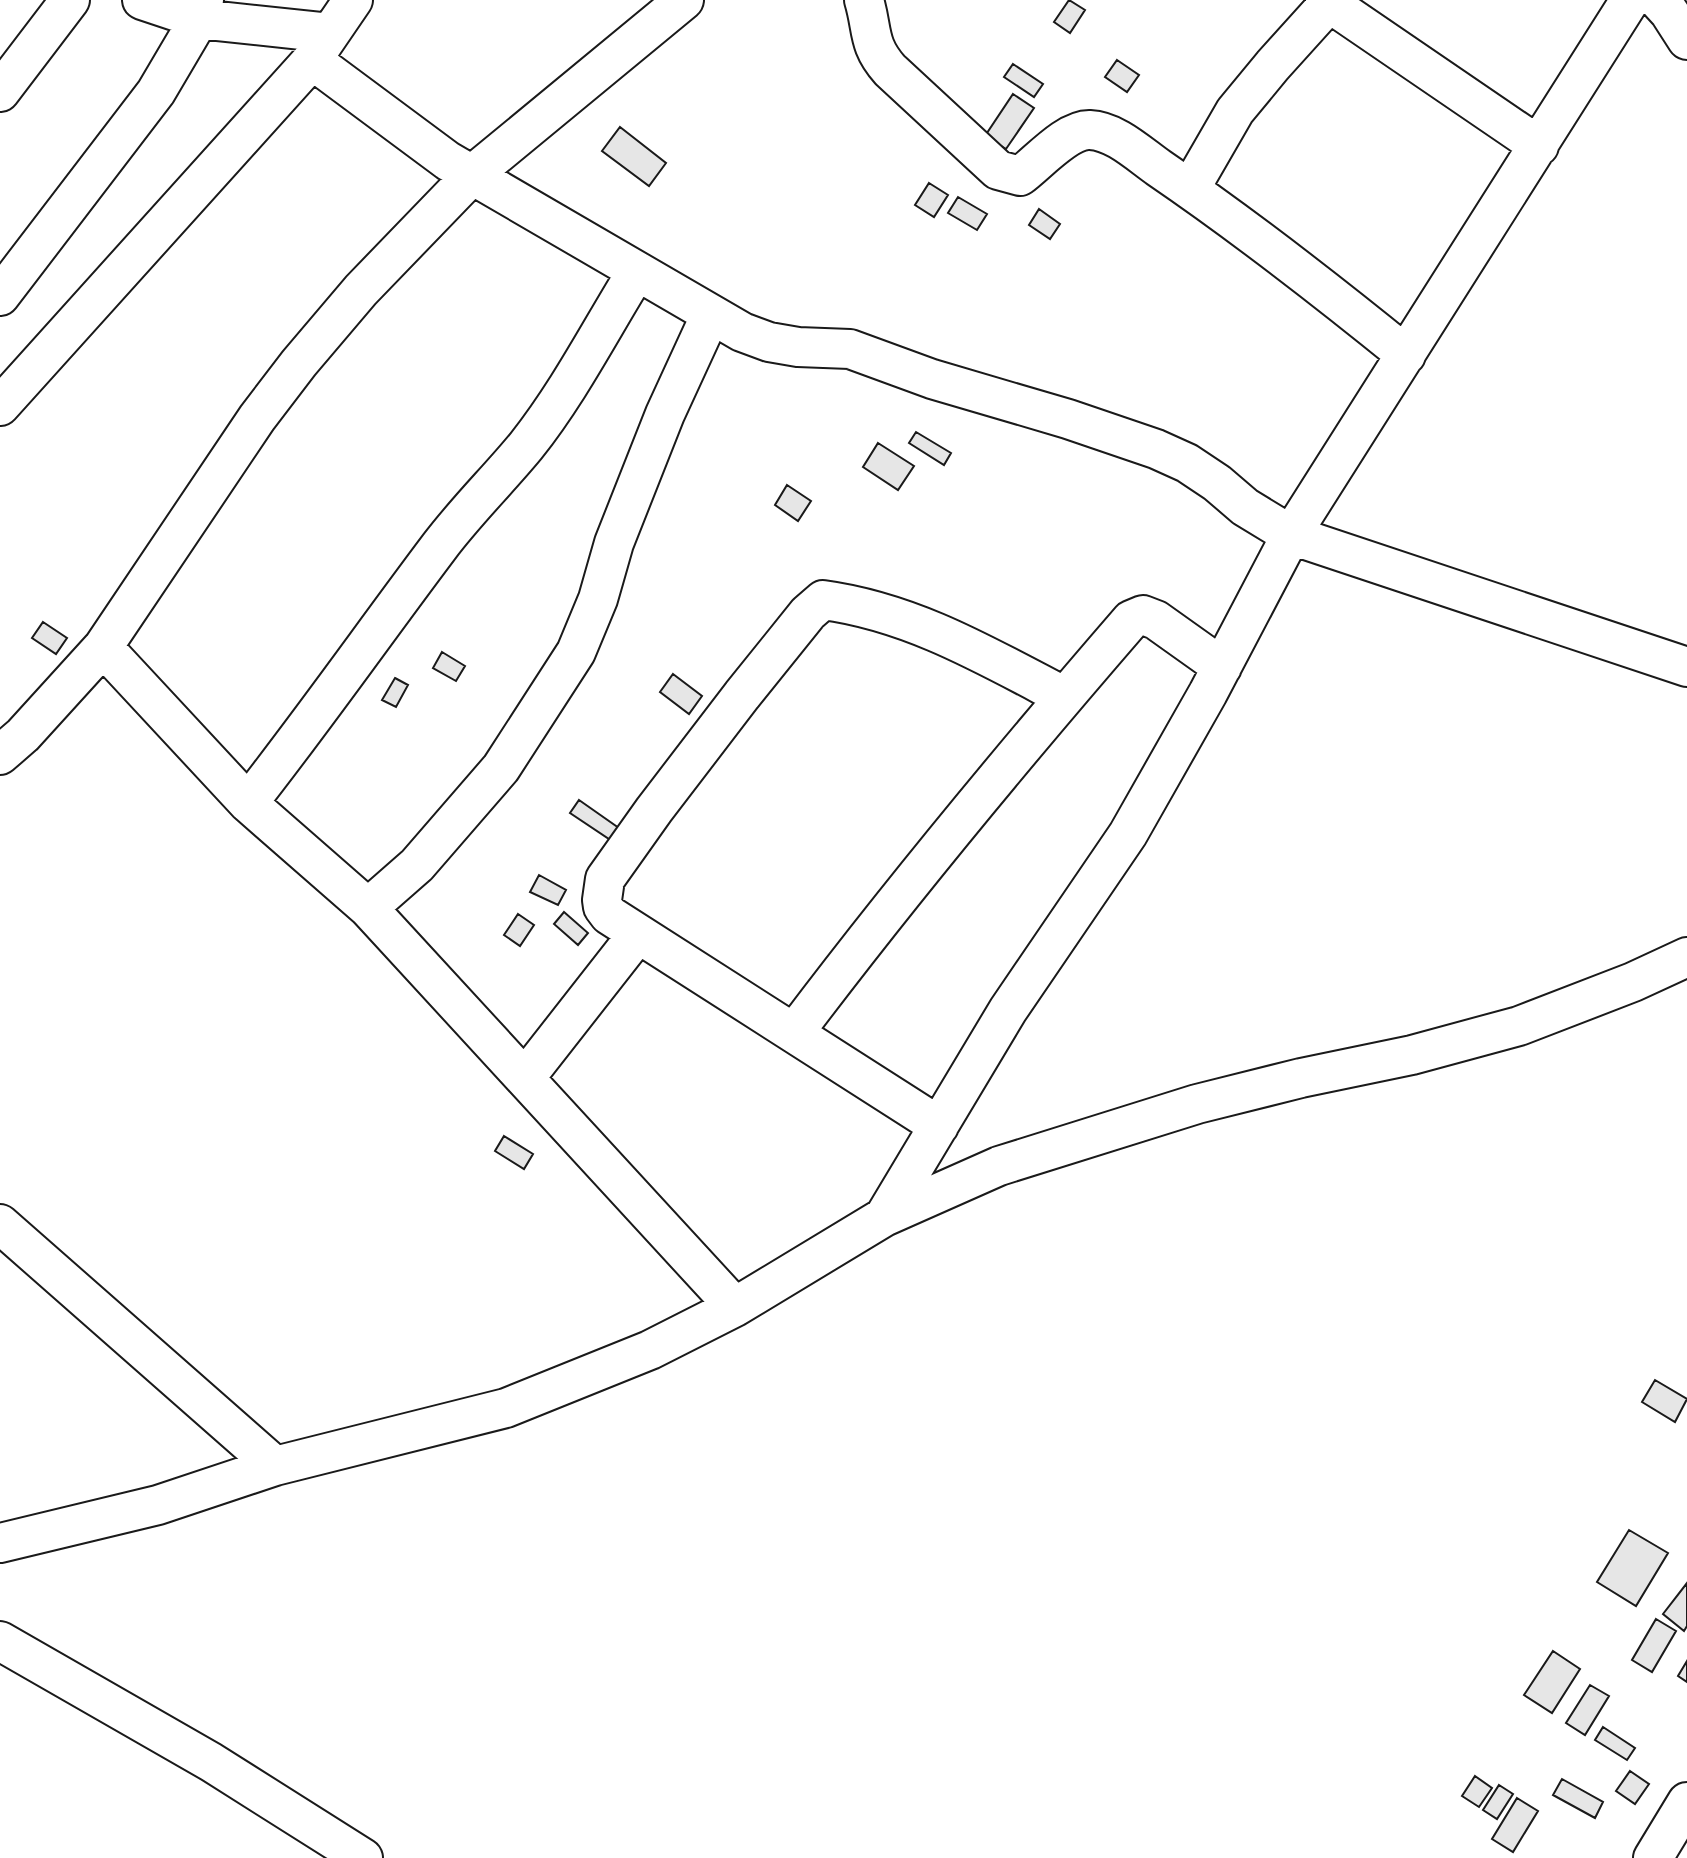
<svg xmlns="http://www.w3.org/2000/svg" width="1687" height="1858" viewBox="0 0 1687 1858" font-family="'Source Sans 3',sans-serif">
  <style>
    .building { fill: #e6e6e6; stroke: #1a1a1a; stroke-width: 2 }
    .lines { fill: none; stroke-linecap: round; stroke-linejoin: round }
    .minor-casing { stroke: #1a1a1a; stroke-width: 42 }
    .minor { stroke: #fff; stroke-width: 38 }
  </style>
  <rect width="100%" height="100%" fill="#fff"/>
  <!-- building -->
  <path class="building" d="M1069,0l16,10 -15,23 -16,-11z
    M1117,60l22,15 -12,17 -22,-15z
    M1013,64l30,20 -9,13 -30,-20z
    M1013,94l21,14 -28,41 -21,-13z
    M620,127l46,36 -17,23 -47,-35z
    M929,183l19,12 -14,22 -19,-12z
    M958,197l29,17 -10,16 -29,-17z
    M1039,209l21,15 -10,15 -21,-14z
    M916,432l35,21 -7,12 -35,-22z
    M878,443l36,23 -16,24 -35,-23z
    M787,485l24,16 -13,20 -23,-16z
    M43,622l24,16 -11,16 -24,-16z
    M442,652l23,14 -9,15 -23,-13z
    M673,674l29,22 -13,18 -29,-22z
    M395,678l13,7 -12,22 -14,-7z
    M579,800l47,33 -8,12 -48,-32z
    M539,875l27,15 -8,15 -28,-13z
    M564,912l24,21 -10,12 -24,-21z
    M518,914l16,11 -14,21 -16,-11z
    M504,1136l29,18 -9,15 -29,-18z
    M1655,1380l32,19 -12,23 -33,-20z
    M1629,1530l39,23 -32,53 -39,-24z
    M1687,1583v43l-3,5 -21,-17z
    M1656,1619l20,12 -24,41 -20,-12z
    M1553,1651l27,18 -28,44 -28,-18z
    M1687,1661v21l-9,-6z
    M1590,1685l19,11 -24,39 -19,-12z
    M1603,1727l32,21 -8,12 -32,-20z
    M1630,1771l19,13 -14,20 -19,-13z
    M1475,1776l17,12 -13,19 -17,-11z
    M1562,1779l41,23 -8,16 -42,-23z
    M1499,1785l14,9 -16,25 -14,-9z
    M1517,1798l21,13 -25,41 -21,-13z"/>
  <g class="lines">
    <!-- minor casing -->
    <g class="minor-casing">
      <path id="minor" d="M142,0l57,19 131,14
        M864,0c9,30 3,44 26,70l108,100 22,6c18,-13 47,-47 70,-46 25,1 49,24 69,38 85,58 167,122 247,187
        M1325,0l214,146
        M1658,0l11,12 18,28
        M312,60l136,101 294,171 27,10 29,5 52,2 82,30 136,40 88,30 31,14 30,20 28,24 46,28 396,132
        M0,92l70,-92
        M1190,189l45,-78 38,-46 56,-62
        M0,296l156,-204 43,-73 5,-19
        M0,406l312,-346 41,-60
        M103,647l145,156 120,105 367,399
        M0,755l23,-20 80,-88 154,-229 42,-55 62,-73 111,-115 212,-175
        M248,803c66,-84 127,-171 191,-256 27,-36 59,-67 87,-101 43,-54 75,-117 111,-175
        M368,908l49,-43 84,-97 75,-116 22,-53 16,-56 51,-129 46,-100
        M794,1033c107,-142 221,-279 337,-413l12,-5 13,5 66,47
        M525,1078l112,-143
        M939,1126l-330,-211 -6,-8 -1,-7 3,-21 49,-69 88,-115 66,-82 15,-13c89,12 164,56 242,97
        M884,1217l124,-207 120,-176 80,-141 83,-158 339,-535
        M0,1224l275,242
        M0,1543l158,-38 117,-39 231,-58 144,-58 85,-43 149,-90 115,-51 198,-62 104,-26 111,-23 107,-29 114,-44 54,-25
        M0,1641l211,121 152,96
        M1653,1858l34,-56"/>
    </g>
    <!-- minor -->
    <use href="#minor" class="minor"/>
  </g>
</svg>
